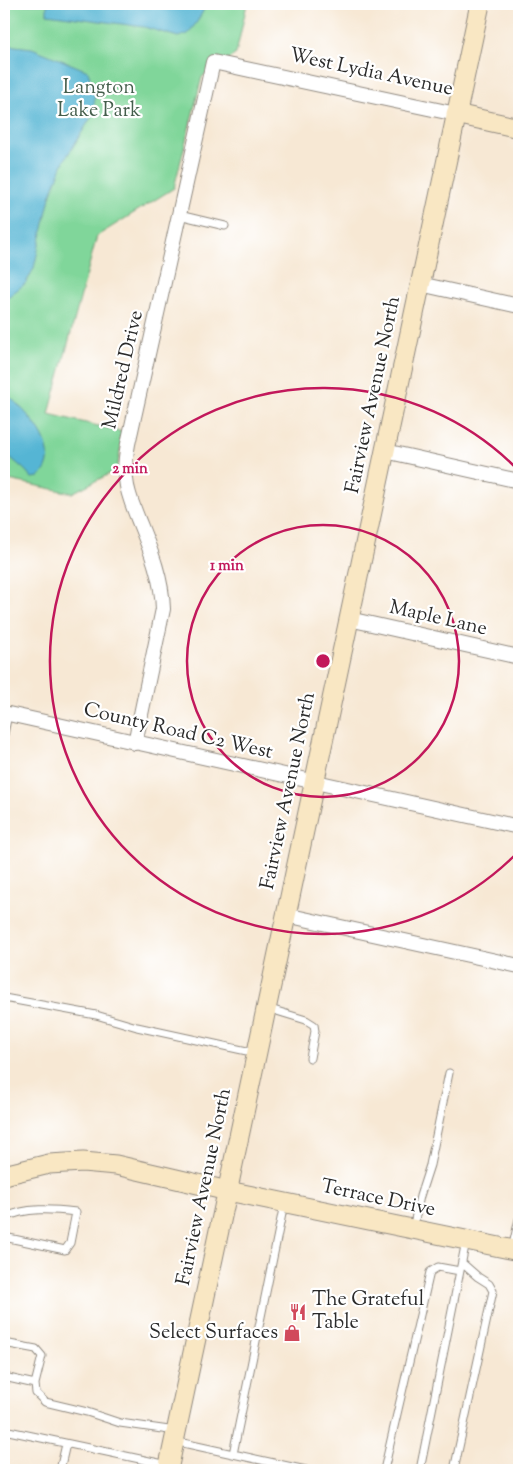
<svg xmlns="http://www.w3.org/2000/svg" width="523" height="1474" viewBox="0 0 523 1474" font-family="'Sorts Mill Goudy',serif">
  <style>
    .green { fill: #80d69a; stroke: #568062 }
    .water { fill: #55b5d4; stroke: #407080 }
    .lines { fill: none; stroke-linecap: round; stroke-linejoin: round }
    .lane-casing { stroke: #918a80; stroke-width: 9 }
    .street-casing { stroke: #918a80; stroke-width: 16 }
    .secondary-casing { stroke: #918a80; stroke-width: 21 }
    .lane { stroke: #fff; stroke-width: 7 }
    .street { stroke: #fff; stroke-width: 14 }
    .secondary { stroke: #f9e7c3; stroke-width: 19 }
    .ring { fill: none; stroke: #c2185b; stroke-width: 2.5 }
    .labels { text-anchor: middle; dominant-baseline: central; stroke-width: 4.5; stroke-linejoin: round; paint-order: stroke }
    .street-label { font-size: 20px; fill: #2b2b2b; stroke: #fff }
    .park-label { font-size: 20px; fill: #445e4c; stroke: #fff }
    .poi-label { font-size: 20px; fill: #2b2b2b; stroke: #fff; text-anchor: start }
    .centre { fill: #c2185b; stroke: #fff; stroke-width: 2.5 }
    .ring-label { font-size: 15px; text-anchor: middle; font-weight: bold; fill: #c2185b; stroke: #fff; stroke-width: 4.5; stroke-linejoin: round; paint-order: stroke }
  </style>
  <rect width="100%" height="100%" fill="#fff"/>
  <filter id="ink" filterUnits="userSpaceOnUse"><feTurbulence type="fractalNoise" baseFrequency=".02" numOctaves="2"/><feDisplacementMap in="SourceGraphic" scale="10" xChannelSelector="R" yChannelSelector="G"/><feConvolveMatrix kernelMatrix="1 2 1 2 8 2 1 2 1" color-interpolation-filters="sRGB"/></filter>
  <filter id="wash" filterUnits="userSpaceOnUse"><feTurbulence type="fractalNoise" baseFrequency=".0096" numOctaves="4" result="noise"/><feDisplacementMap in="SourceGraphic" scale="20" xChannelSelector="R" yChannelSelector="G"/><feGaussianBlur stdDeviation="1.12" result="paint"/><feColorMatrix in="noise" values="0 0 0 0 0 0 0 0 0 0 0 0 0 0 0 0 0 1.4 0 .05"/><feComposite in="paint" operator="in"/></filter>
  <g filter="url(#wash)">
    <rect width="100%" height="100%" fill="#f7e8d4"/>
    <!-- green -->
    <path class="green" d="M4,4h243l-11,50 -34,23 -28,111 -77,48 -48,178 74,18 -6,38 -45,23 -68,-14z"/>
    <!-- water -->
    <path class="water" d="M47,4h160l-10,18 -9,12 -10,3 -34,-10 -97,-13z
      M7,45l25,3 56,23 7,27 -3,18 -28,45 -14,36 -16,71 -8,15 -22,17v-254z
      M4,392c18,15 54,50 42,76 -1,3 -5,6 -7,9l-7,1 -7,-8 -21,-18z"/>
  </g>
  <g filter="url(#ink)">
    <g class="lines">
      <!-- lane casing -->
      <g class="lane-casing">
        <path id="lane" d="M179,215l46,11
          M4,734l4,-20
          M4,998l92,17 41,12 119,26
          M267,1008l39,12 8,5 1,6 -5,27
          M284,1204l-51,250 73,16
          M4,1218c22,-11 48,-9 72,-6l-6,31 -5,7 -61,-13
          M413,1229l7,-33 10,-31 19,-92
          M512,1249l7,-30
          M4,1343l32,6 6,7 -7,28 1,9 9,9 42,10 33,11 56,8
          M4,1377l31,7
          M4,1430l164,35
          M174,1441l59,13
          M60,1470l6,-26
          M384,1470l46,-198 8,-5 22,4
          M420,1470l46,-229
          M454,1470l39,-179 -4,-7 -11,-7 -16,-14"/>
      </g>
      <!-- street casing -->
      <g class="street-casing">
        <path id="street" d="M420,284l99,22
          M385,451l134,30
          M349,619l170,38
          M4,713l515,114
          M135,743l28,-134c-1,-32 -13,-60 -25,-90 -5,-13 -11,-26 -12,-40 -2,-12 0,-24 2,-35l85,-382 243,52
          M286,915l233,51"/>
      </g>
      <!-- secondary casing -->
      <g class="secondary-casing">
        <path id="secondary" d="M456,114l63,14
          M4,1175l45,-11 34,-2 33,3 112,26 291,60
          M168,1470l312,-1466"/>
      </g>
      <!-- lane -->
      <use href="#lane" class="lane"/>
      <!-- street -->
      <use href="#street" class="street"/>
      <!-- secondary -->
      <use href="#secondary" class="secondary"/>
    </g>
  </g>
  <!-- distance rings -->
  <g class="ring">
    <circle cx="323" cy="661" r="136"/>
    <path d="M518 852A273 273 0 1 1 518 470"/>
  </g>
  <!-- icons -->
  <defs>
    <g id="restaurant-bare" transform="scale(1.35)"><path d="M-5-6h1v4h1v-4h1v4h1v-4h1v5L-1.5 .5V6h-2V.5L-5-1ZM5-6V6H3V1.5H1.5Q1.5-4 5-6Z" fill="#d1495b" stroke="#fff" stroke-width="2.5" paint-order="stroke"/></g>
    <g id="shop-bare" transform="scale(1.35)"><path d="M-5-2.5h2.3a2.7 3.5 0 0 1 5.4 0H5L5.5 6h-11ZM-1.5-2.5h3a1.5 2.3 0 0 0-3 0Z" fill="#d1495b" stroke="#fff" stroke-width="2.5" paint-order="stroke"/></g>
  </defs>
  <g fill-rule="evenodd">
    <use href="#restaurant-bare" x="298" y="1312"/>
    <use href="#shop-bare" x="292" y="1333"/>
  </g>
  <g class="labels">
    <!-- street labels -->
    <g class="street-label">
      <text transform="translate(371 73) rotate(12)">West Lydia Avenue</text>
      <text transform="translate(124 370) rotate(-77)">Mildred Drive</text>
      <text transform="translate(374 395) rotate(-78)">Fairview Avenue North</text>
      <text transform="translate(438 619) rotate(13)">Maple Lane</text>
      <text transform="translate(178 732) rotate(13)">County Road C2 West</text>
      <text transform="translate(289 791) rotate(-78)">Fairview Avenue North</text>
      <text transform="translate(205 1187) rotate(-78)">Fairview Avenue North</text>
      <text transform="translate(378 1199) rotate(12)">Terrace Drive</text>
    </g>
    <!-- park labels -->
    <g class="park-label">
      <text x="99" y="88">Langton<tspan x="99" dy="23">Lake Park</tspan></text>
    </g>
    <!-- poi labels -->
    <g class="poi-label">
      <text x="312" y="1300">The Grateful<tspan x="312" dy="23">Table</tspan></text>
      <text x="278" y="1333" text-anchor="end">Select Surfaces</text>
    </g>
  </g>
  <circle cx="323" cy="661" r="8" class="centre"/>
  <g class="ring-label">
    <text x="130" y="473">2 min</text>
    <text x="227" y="570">1 min</text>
  </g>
  <!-- margin -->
  <rect width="523" height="1474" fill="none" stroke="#fff" stroke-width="20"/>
</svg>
